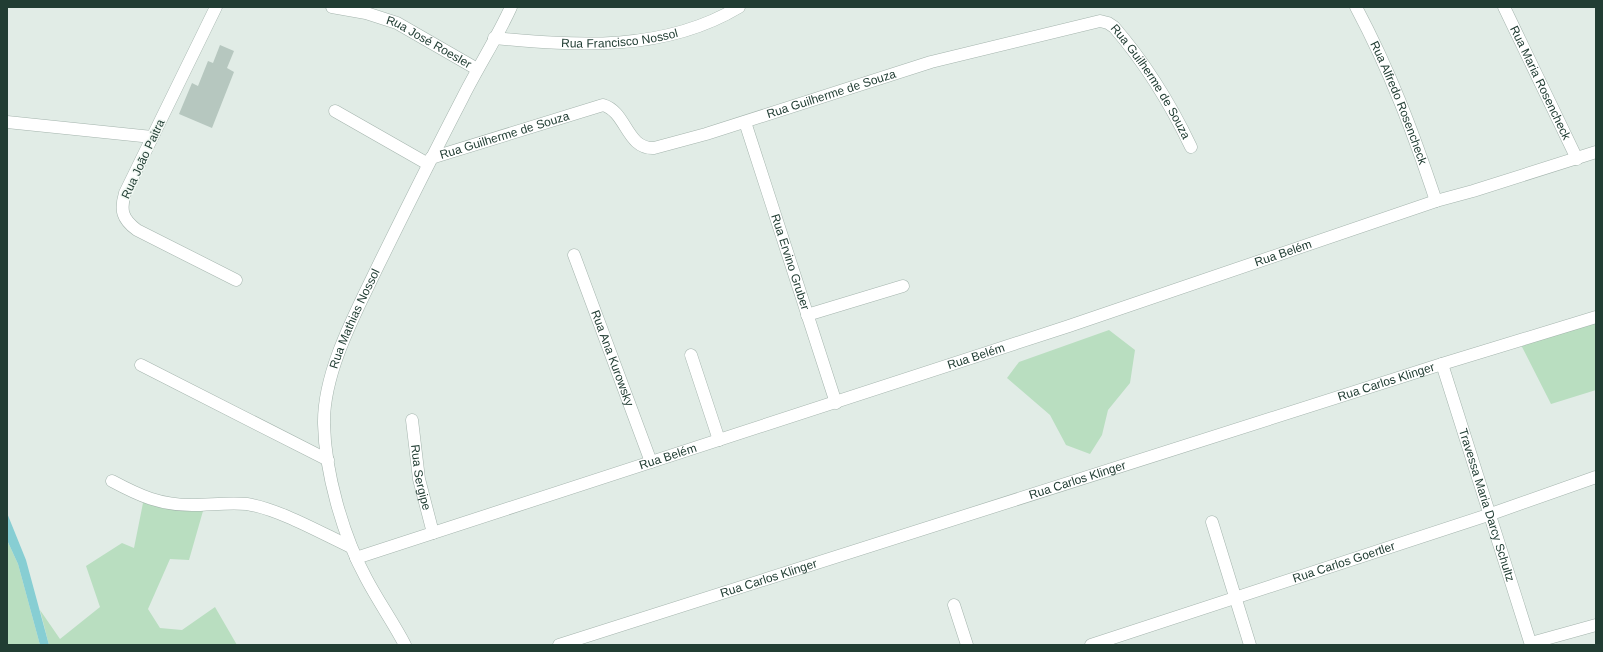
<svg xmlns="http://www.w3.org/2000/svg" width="1603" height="652" viewBox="0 0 1603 652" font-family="Arial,sans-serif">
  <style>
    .green { fill: #b9dec0 }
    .water { fill: #87ced3 }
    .building { fill: #b6c7bf }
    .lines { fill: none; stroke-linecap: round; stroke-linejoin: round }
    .minor-casing { stroke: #a4b4ad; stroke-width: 13 }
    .tertiary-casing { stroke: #a4b4ad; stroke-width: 13 }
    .minor { stroke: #fff; stroke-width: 12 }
    .tertiary { stroke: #fff; stroke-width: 12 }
    .labels { text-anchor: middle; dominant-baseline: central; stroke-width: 3; stroke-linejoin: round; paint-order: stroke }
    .street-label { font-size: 12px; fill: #213d33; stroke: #f2f9f4 }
  </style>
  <rect width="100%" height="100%" fill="#e1ece6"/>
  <!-- green -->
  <path class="green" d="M1596,317v73l-45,14 -32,-63z
    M1109,330l26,20 -5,33 -22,27 -6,25 -12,19 -24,-9 -16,-30 -43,-37 12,-16z
    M144,498l61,6 -16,56 -19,-1 -22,50 12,19 22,2 33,-23 22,38h-188l-9,-35 20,29 40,-32 -14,-41 36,-23 12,5z
    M7,540l11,24 22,81h-33z"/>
  <!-- water -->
  <path class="water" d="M7,513l19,47 23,85h-9l-22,-81 -11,-24z"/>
  <!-- building -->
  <path class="building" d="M220,45l14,6 -7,17 7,4 -22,56 -33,-14 13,-31 6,3 10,-25 5,2z"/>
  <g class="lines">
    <!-- minor casing -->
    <g class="minor-casing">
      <g id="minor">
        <path d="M216,7l-91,186c-5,17 -3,26 12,37l99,50"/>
        <path id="s1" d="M332,7l34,6 31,10 80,46"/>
        <path id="s2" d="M1356,7c34,64 57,125 80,194"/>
        <path id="s3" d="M1504,7l73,152"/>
        <path id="s4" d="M494,38c83,8 170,14 245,-31"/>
        <path d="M335,111l93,53"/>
        <path d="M7,122l145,15"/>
        <path id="s5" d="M745,122l91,281"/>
        <path id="s6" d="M431,158l172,-53c24,7 23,44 51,43l52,-14 225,-72 169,-41 8,2 6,4c32,37 56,76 77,120"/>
        <path id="s7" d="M574,255l77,207"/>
        <path d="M807,315l96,-29"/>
        <path d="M691,355l28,85"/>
        <path id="s8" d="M1442,364l89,281"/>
        <path d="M141,365l187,95"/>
        <path id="s9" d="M412,420l7,59 14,54"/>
        <path d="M112,481c28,15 48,24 80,24 18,0 37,-3 55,-1 32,5 74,29 104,43"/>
        <path d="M1212,522l38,123"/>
        <path id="s10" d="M356,558l713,-232 367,-125 37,-10 123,-39"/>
        <path d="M954,605l13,40"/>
        <path d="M1531,643l65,-18"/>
        <path id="s11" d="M559,645l883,-281 154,-47"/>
        <path id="s12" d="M1091,645l400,-131 105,-37"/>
      </g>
    </g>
    <!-- tertiary casing -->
    <g class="tertiary-casing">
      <g id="tertiary">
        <path id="s13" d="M405,645c-12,-23 -27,-44 -39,-67 -23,-42 -41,-106 -42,-154 -1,-52 32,-112 54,-158 28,-57 56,-113 85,-169 15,-30 34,-59 48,-90"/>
      </g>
    </g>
    <!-- minor -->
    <use href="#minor" class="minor"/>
    <!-- tertiary -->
    <use href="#tertiary" class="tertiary"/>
  </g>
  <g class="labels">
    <!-- street labels -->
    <g class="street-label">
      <text stroke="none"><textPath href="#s4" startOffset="126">Rua Francisco Nossol</textPath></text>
      <text stroke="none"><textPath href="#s1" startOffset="104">Rua José Roesler</textPath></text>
      <text stroke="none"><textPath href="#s6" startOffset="795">Rua Guilherme de Souza</textPath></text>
      <text stroke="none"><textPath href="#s3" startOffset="84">Rua Maria Rosencheck</textPath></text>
      <text stroke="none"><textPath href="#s6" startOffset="435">Rua Guilherme de Souza</textPath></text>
      <text stroke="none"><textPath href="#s2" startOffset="105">Rua Alfredo Rosencheck</textPath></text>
      <text stroke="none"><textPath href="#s6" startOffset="77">Rua Guilherme de Souza</textPath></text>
      <text transform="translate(143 159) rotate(-65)">Rua João Paitra</text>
      <text stroke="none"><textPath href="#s10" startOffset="976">Rua Belém</textPath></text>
      <text stroke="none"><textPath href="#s5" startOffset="147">Rua Ervino Gruber</textPath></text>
      <text stroke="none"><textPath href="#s13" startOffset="349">Rua Mathias Nossol</textPath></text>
      <text stroke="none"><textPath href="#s10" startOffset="652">Rua Belém</textPath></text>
      <text stroke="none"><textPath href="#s7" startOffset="110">Rua Ana Kurowsky</textPath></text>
      <text stroke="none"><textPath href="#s11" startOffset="868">Rua Carlos Klinger</textPath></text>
      <text stroke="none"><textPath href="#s10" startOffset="328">Rua Belém</textPath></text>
      <text stroke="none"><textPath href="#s9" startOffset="58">Rua Sergipe</textPath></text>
      <text stroke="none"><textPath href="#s11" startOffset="544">Rua Carlos Klinger</textPath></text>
      <text stroke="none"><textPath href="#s8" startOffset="148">Travessa Maria Darcy Schultz</textPath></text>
      <text stroke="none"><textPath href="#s12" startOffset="266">Rua Carlos Goertler</textPath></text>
      <text stroke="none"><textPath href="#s11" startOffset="220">Rua Carlos Klinger</textPath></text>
    </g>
  </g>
  <!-- border -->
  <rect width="1603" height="652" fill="none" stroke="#213d33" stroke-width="16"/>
</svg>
